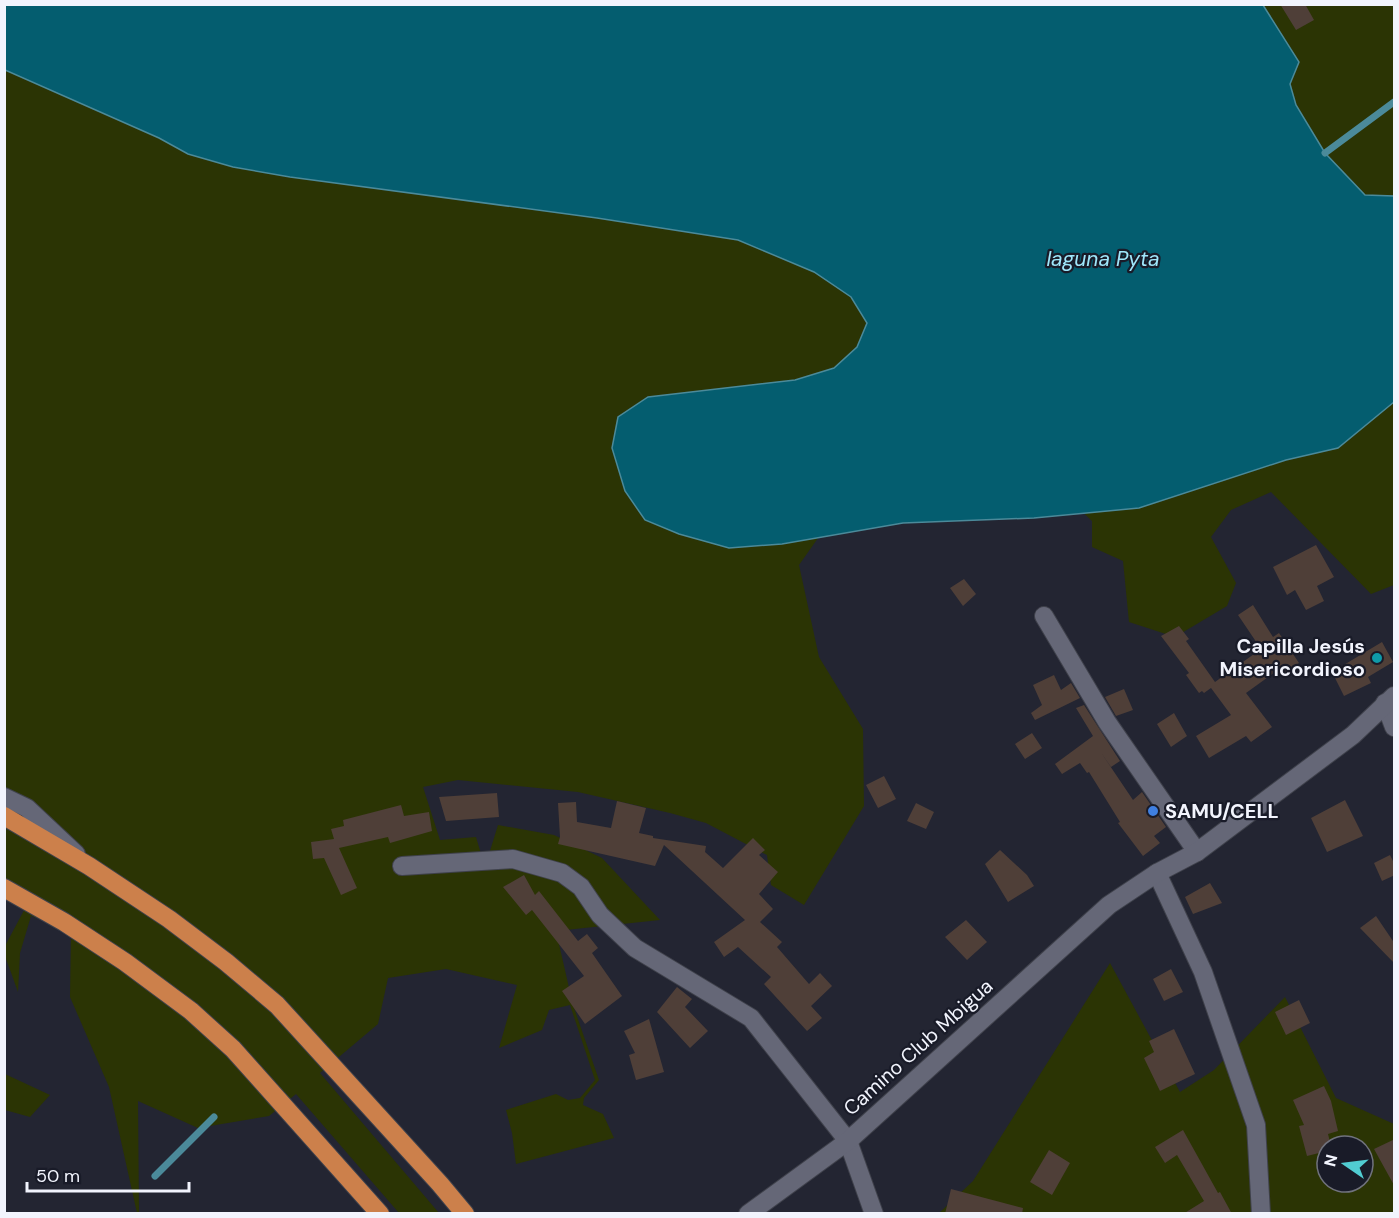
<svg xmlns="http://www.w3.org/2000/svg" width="1399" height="1218" viewBox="0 0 1399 1218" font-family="'DM Sans',sans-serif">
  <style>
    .green { fill: #2b3404; fill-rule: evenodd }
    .water { fill: #045d6f; stroke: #4b8a9a; stroke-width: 1.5 }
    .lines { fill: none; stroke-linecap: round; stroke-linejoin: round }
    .stream { stroke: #4b8a9a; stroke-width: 7 }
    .building { fill: #4f3f38 }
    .minor-casing { stroke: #3f414b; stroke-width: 20 }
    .secondary-casing { stroke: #3f414b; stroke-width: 20 }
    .trunk-casing { stroke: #3f414b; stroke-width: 20 }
    .minor { stroke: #656777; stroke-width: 18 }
    .secondary { stroke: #656777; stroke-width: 18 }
    .trunk { stroke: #cc804b; stroke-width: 18 }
    .culture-dot { fill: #0f9aa8; stroke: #191b28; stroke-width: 2 }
    .shop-dot { fill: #3f7fe0; stroke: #191b28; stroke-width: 2 }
    .labels { text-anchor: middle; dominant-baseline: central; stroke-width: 4.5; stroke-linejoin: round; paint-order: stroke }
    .poi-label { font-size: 20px; font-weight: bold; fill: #f2f4fd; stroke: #191b28; text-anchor: end }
    .street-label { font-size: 20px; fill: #f2f4fd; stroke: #191b28 }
    .water-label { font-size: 21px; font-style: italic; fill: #9fe7fb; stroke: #191b28 }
  </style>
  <rect width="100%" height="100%" fill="#232532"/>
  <!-- green -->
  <path class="green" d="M5,5h1389v580l-23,9 -100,-102 -40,18 -20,27 25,46 -9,23 -52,31 -46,-15 -6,-61 -31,-14v-26l-22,-21 -242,24 -29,41 20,92 44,72 1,77 -60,99 -33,-20 -4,-30 -61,-32 -36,-10 -92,-21 -120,-12 -35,7 17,53 36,-3 9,30 13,-42 56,10 48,23 58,62 -104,11 17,74 26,75 -15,18 -1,7 20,9 11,24 -98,26 -4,-31 -6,-23 50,-16 12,6 12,-2 15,-18 -25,-75 -21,5 -7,20 -43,18 18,-63 -71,-16 -58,9 -10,46 -58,49 119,140h-40l-103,-119 -27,22 -71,12 -60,-27 1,112h-2l-28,-126 -39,-90 1,-66 -40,-15 -11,37 -2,39 -13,-36v-10l25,-47 -25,-8z
    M1110,963l70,129 34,-22 71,-73 51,101 58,26v89l-456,1 35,-33zM1327,1146h36v36h-36z
    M5,1074l45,21 -20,22 -25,-7z"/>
  <!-- water -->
  <path class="water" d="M4,5h1259l36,57 -9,22 6,21 29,48 40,42 29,1v206l-56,46 -52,12 -147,48 -105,10 -131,5 -121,21 -53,4 -50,-14 -34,-14 -20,-29 -13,-43 6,-31 30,-20 147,-17 39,-12 23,-21 10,-24 -16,-26 -37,-25 -76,-32 -141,-22 -307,-41 -57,-10 -45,-13 -29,-16 -154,-68z"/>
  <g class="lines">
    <!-- stream -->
    <path class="stream" d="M1325,153l69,-51
      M155,1176l59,-59"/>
  </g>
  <!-- building -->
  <path class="building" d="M1280,4h25l9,16 -18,10z
    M1316,545l18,32 -17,9 7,15 -18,9 -11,-20 -8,5 -14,-28z
    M964,579l12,15 -13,12 -13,-18z
    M1253,605l20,32 6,-4 20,30 -17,12 -4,-5 -32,23 26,34 -21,15 -5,-6 -37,22 -13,-22 35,-21 -20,-27 -7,5 -2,-2 -3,2 -13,-18 3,-2 -28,-37 18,-10 10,13 -3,2 29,41 46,-33 -23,-34z
    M1382,642l11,20 -25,15 3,6 -27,13 -12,-24z
    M1054,675l7,15 10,-7 9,15 -45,22 -4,-7 11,-8 -9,-20z
    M1124,689l9,21 -17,6 -11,-19z
    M1084,705l36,56 -9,6 -11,-16 33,49 9,-8 24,35 -12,9 6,7 -17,13 -25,-33 2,-1 -31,-50 -2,1 -7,-10 -18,11 -7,-10 38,-28 -17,-28z
    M1174,713l13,23 -16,11 -14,-23z
    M1032,733l10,15 -17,11 -10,-15z
    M884,776l12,23 -18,9 -12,-23z
    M497,793l2,24 -53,4 -7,-24z
    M1345,800l18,36 -36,16 -16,-34z
    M617,801l29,7 -7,25 14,3v2l53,8 -1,6 18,16 30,-30 12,12 -6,5 19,17 -19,22 14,15 -13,13 22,20 -5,5 32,37 11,-11 12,13 -21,20 11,12 -15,13 -43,-47 7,-7 -33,-30 -14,10 -10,-15 31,-22 -81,-75 -9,21 -97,-22 2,-7 -2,-34 18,-1 1,20 34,6z
    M916,803l18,9 -8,17 -19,-8z
    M401,805l3,11 25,-4 3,19 -42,12 -2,-6 -49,11 18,40 -16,7 -17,-37 -11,1 -2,-17 23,-3 -3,-10 13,-3 -1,-6z
    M1000,850l27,25 7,11 -26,16 -23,-38z
    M1390,855l5,10v10l-13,6 -8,-18z
    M524,875l11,20 4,-4 39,50 9,-7 11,14 -6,5 30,43 -37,28 -23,-33 22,-15 -52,-66 -6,5 -23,-28z
    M1210,883l12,20 -29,11 -8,-17z
    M1376,916l19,28v20l-35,-36z
    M966,920l21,22 -20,18 -22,-23z
    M1171,969l12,23 -19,9 -11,-22z
    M677,987l15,12 -7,8 23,24 -18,17 -33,-36z
    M1299,1000l11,23 -24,12 -11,-23z
    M649,1019l15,53 -28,8 -7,-25 6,-2 -11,-22z
    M1174,1029l21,45 -35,17 -16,-33 10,-6 -5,-11z
    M1324,1086l7,15 7,30 -10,3 3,12h-4v5l-20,5 -8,-30 5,-1 -11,-25z
    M1183,1130l35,63 2,-1 12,22h-49l21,-13 -27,-46 -12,8 -10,-16z
    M1395,1139v48l-21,-38z
    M1049,1150l21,13 -18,32 -22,-13z
    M951,1189l72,19 -1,6h-77z"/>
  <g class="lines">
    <!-- minor casing -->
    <g class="minor-casing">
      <path id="minor" d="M1044,616l63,106 90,130
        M1385,703l9,24
        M4,797l23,11 49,46
        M402,866l111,-7 49,14 19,14 19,28 35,33 116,70 97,123 26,73
        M1157,873l46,99 53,153 5,89"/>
    </g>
    <!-- secondary casing -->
    <g class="secondary-casing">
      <path id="secondary" d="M748,1214l100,-73 261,-236 48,-32 40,-21 156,-117 41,-39"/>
    </g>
    <!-- trunk casing -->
    <g class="trunk-casing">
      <path id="trunk" d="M4,816l85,50 80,53 57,43 51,43 163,179 25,30
        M4,888l60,34 61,40 66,49 42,38 147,165"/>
    </g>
    <!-- minor -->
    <use href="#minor" class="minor"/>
    <!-- secondary -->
    <use href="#secondary" class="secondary"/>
    <!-- trunk -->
    <use href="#trunk" class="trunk"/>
  </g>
  <!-- markers -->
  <circle class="culture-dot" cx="1377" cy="658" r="6"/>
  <circle class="shop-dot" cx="1153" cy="811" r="6"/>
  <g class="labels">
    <!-- poi labels -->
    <g class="poi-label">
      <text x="1365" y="646">Capilla Jesús<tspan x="1365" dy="23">Misericordioso</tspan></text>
      <text x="1165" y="811" text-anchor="start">SAMU/CELL</text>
    </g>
    <!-- street labels -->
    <g class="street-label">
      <text transform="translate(918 1047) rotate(-42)">Camino Club Mbigua</text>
    </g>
    <!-- water labels -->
    <g class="water-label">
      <text x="1103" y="259">laguna Pyta</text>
    </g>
  </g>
  <!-- border -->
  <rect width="1399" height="1218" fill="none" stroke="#f2f4fd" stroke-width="12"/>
  <!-- north arrow -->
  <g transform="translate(1345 1164) rotate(284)"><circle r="28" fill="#191b28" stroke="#70727d" stroke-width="1.5"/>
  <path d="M0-4.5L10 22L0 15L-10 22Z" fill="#51ccd2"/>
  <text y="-9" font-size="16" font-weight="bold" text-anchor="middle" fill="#f2f4fd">N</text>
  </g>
  <!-- scale -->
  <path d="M27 1182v9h162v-9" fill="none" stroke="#f2f4fd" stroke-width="3"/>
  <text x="36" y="1182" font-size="18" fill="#f2f4fd" stroke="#191b28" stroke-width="4.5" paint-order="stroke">50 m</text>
</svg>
